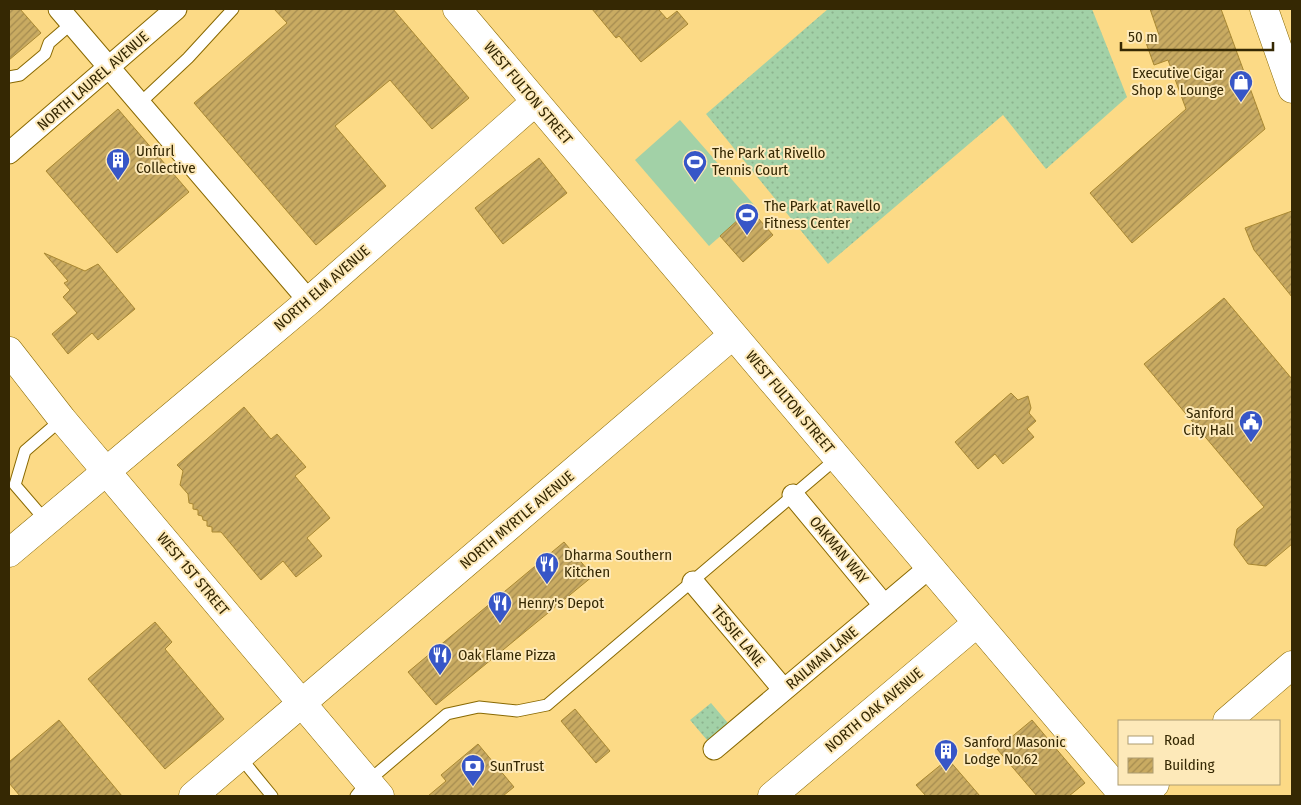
<svg xmlns="http://www.w3.org/2000/svg" width="1301" height="805" viewBox="0 0 1301 805" font-family="'Fira Sans Condensed',sans-serif">
  <style>
    .grass { fill: url(#grass-dots) }
    .garden { fill: #a2d1a7 }
    .building { fill: url(#building-hatch); stroke: #a98832 }
    .lines { fill: none; stroke-linecap: round; stroke-linejoin: round }
    .service-casing { stroke: #896902; stroke-width: 13 }
    .minor-casing { stroke: #896902; stroke-width: 23 }
    .tertiary-casing { stroke: #896902; stroke-width: 29 }
    .secondary-casing { stroke: #896902; stroke-width: 29 }
    .service { stroke: #fff; stroke-width: 11 }
    .minor { stroke: #fff; stroke-width: 21 }
    .tertiary { stroke: #fff; stroke-width: 28 }
    .secondary { stroke: #fff; stroke-width: 28 }
    .labels { text-anchor: middle; dominant-baseline: central; stroke-width: 4; stroke-linejoin: round; paint-order: stroke }
    .poi-label { font-size: 15px; fill: #352803; stroke: #fde9b9; text-anchor: start }
    .street-label { font-size: 15px; fill: #352803; stroke: #fde9b9 }
  </style>
  <defs>
    <pattern id="grass-dots" width="8" height="8" patternUnits="userSpaceOnUse" patternTransform="scale(1.25)"><rect width="8" height="8" fill="#a2d1a7"/><path d="M2 2h.1M6 6h.1" fill="none" stroke="#8cb38e" stroke-width="1.8" stroke-linecap="round"/></pattern>
    <pattern id="building-hatch" width="6" height="6" patternUnits="userSpaceOnUse" patternTransform="scale(1.25)"><rect width="6" height="6" fill="#c9ab62"/><path d="M-1 1l2-2M0 6l6-6M5 7l2-2" fill="none" stroke="#a48b4f"/></pattern>
  </defs>
  <rect width="100%" height="100%" fill="#fcda86"/>
  <!-- grass -->
  <path class="grass" d="M828,9h264l35,88 -81,72 -43,-54 -175,149 -122,-150z
    M711,703l22,26 -21,17 -22,-26z"/>
  <!-- garden -->
  <path class="garden" d="M680,120l75,86 -46,40 -74,-86z"/>
  <!-- building -->
  <path class="building" d="M9,9h11l21,24 -32,27z
    M274,9h119l76,89 -37,31 -42,-49 -55,46 51,60 -70,59 -122,-142 93,-80z
    M592,9h66l9,10 10,-8 11,13 -47,38 -22,-26 -3,2z
    M1150,9h71l44,120 -133,114 -42,-50 96,-84 -18,-49 -14,5 -9,-25 14,-5z
    M118,109l71,83 -72,61 -71,-82z
    M539,158l28,35 -64,51 -28,-36z
    M750,209l23,26 -30,27 -23,-26z
    M1292,211v86l-38,-47 -9,-22z
    M44,253l41,18 13,-7 37,45 -37,31 -6,-7 -24,21 -16,-20 25,-21 -14,-16 7,-7 -6,-7 4,-2z
    M1224,298l68,81v165l-26,22 -18,-2 -14,-19 3,-16 27,-22 -120,-143z
    M1011,393l7,7 10,-4 3,12 -2,5 7,8 -9,8 7,8 -31,27 -8,-10 -17,15 -23,-27z
    M244,407l27,32 6,-5 29,33 -11,9 35,42 -23,20 15,18 -26,21 -13,-16 -22,19 -40,-48h-9v-5l-5,-1v-5l-4,-1 -1,-4 -4,-1v-5l-5,-1v-5l-4,-1 -1,-9 -8,-9 3,-14 -6,-6z
    M564,542l29,34 -157,129 -28,-33z
    M155,622l17,20 -7,7 59,70 -59,50 -77,-90z
    M575,709l35,42 -14,12 -35,-42z
    M59,720l63,76h-102l-11,-13v-21z
    M1032,720l53,63 -16,13h-32l-40,-47z
    M478,744l36,43 -11,9h-75l18,-15 -5,-6z
    M948,759l32,37h-54l-10,-11z"/>
  <g class="lines">
    <!-- service casing -->
    <g class="service-casing">
      <path id="service" d="M9,77l11,-2 25,-21 4,-11 22,-19
        M139,104l49,-46 45,-49
        M46,521l-31,-36 10,-34 37,-32
        M240,757l32,39
        M356,796l11,-14 80,-68 32,-7 38,4 30,-6 290,-247"/>
    </g>
    <!-- minor casing -->
    <g class="minor-casing">
      <path id="minor" d="M59,9l250,292
        M9,153l167,-144
        M793,495l91,110
        M693,582l91,108
        M714,749l216,-182"/>
    </g>
    <!-- tertiary casing -->
    <g class="tertiary-casing">
      <path id="tertiary" d="M457,9l667,787
        M9,553l300,-252 226,-199
        M1227,721l65,-56
        M193,796l540,-461
        M772,796l205,-173
        M1140,796l15,-12"/>
    </g>
    <!-- secondary casing -->
    <g class="secondary-casing">
      <path id="secondary" d="M1264,9l28,80
        M9,351l53,68 318,377"/>
    </g>
    <!-- service -->
    <use href="#service" class="service"/>
    <!-- minor -->
    <use href="#minor" class="minor"/>
    <!-- tertiary -->
    <use href="#tertiary" class="tertiary"/>
    <!-- secondary -->
    <use href="#secondary" class="secondary"/>
  </g>
  <!-- icons -->
  <defs>
    <g id="shop-pin" transform="scale(1.25)"><path d="M0 17L-7.5 6A9.5 9.5 0 1 1 7.5 6Z" fill="#3756c7" stroke="#fde9b9"/><path d="M-5-2.5h2.3a2.7 3.5 0 0 1 5.4 0H5L5.5 6h-11ZM-1.5-2.5h3a1.5 2.3 0 0 0-3 0Z" fill="#fff"/></g>
    <g id="building-pin" transform="scale(1.25)"><path d="M0 17L-7.5 6A9.5 9.5 0 1 1 7.5 6Z" fill="#3756c7" stroke="#fde9b9"/><path d="M-4-6H4V6H1V3H-1V6H-4ZM-2.5-4.3h1.7v1.8h-1.7ZM.8-4.3h1.7v1.8H.8ZM-2.5-1h1.7V.8h-1.7ZM.8-1h1.7V.8H.8Z" fill="#fff"/></g>
    <g id="stadium-pin" transform="scale(1.25)"><path d="M0 17L-7.5 6A9.5 9.5 0 1 1 7.5 6Z" fill="#3756c7" stroke="#fde9b9"/><path d="M0-5a6.5 5 0 1 0 0 10a6.5 5 0 1 0 0-10ZM-3.5-1.8h7v3.6h-7Z" fill="#fff"/></g>
    <g id="civic-pin" transform="scale(1.25)"><path d="M0 17L-7.5 6A9.5 9.5 0 1 1 7.5 6Z" fill="#3756c7" stroke="#fde9b9"/><path d="M-.6-6.5H3V-4.5H.6V-3L4-1V1h2V6H-6V1h2V-1L-.6-3ZM-1.2 2.5V6h2.4V2.5Z" fill="#fff"/></g>
    <g id="restaurant-pin" transform="scale(1.25)"><path d="M0 17L-7.5 6A9.5 9.5 0 1 1 7.5 6Z" fill="#3756c7" stroke="#fde9b9"/><path d="M-5-6h1v4h1v-4h1v4h1v-4h1v5L-1.5 .5V6h-2V.5L-5-1ZM5-6V6H3V1.5H1.5Q1.5-4 5-6Z" fill="#fff"/></g>
    <g id="bank-pin" transform="scale(1.25)"><path d="M0 17L-7.5 6A9.5 9.5 0 1 1 7.5 6Z" fill="#3756c7" stroke="#fde9b9"/><path d="M-6-4H6V4H-6ZM0-2.3a2.3 2.3 0 1 0 0 4.6a2.3 2.3 0 1 0 0-4.6Z" fill="#fff"/></g>
  </defs>
  <g fill-rule="evenodd">
    <use href="#shop-pin" x="1241" y="82"/>
    <use href="#building-pin" x="118" y="160"/>
    <use href="#stadium-pin" x="695" y="162"/>
    <use href="#stadium-pin" x="747" y="215"/>
    <use href="#civic-pin" x="1251" y="422"/>
    <use href="#restaurant-pin" x="547" y="564"/>
    <use href="#restaurant-pin" x="500" y="603"/>
    <use href="#restaurant-pin" x="440" y="655"/>
    <use href="#building-pin" x="946" y="751"/>
    <use href="#bank-pin" x="473" y="766"/>
  </g>
  <g class="labels">
    <!-- poi labels -->
    <g class="poi-label">
      <text x="1224" y="73" text-anchor="end">Executive Cigar<tspan x="1224" dy="17">Shop &amp; Lounge</tspan></text>
      <text x="136" y="151">Unfurl<tspan x="136" dy="17">Collective</tspan></text>
      <text x="712" y="153">The Park at Rivello<tspan x="712" dy="17">Tennis Court</tspan></text>
      <text x="764" y="206">The Park at Ravello<tspan x="764" dy="17">Fitness Center</tspan></text>
      <text x="1234" y="413" text-anchor="end">Sanford<tspan x="1234" dy="17">City Hall</tspan></text>
      <text x="564" y="555">Dharma Southern<tspan x="564" dy="17">Kitchen</tspan></text>
      <text x="518" y="603">Henry's Depot</text>
      <text x="458" y="655">Oak Flame Pizza</text>
      <text x="964" y="742">Sanford Masonic<tspan x="964" dy="17">Lodge No.62</tspan></text>
      <text x="490" y="766">SunTrust</text>
    </g>
    <!-- street labels -->
    <g class="street-label">
      <text transform="translate(93 81) rotate(-41)">NORTH LAUREL AVENUE</text>
      <text transform="translate(528 93) rotate(50)">WEST FULTON STREET</text>
      <text transform="translate(322 288) rotate(-41)">NORTH ELM AVENUE</text>
      <text transform="translate(790 402) rotate(50)">WEST FULTON STREET</text>
      <text transform="translate(517 520) rotate(-40)">NORTH MYRTLE AVENUE</text>
      <text transform="translate(839 550) rotate(50)">OAKMAN WAY</text>
      <text transform="translate(193 574) rotate(50)">WEST 1ST STREET</text>
      <text transform="translate(738 636) rotate(50)">TESSIE LANE</text>
      <text transform="translate(822 658) rotate(-40)">RAILMAN LANE</text>
      <text transform="translate(874 710) rotate(-40)">NORTH OAK AVENUE</text>
    </g>
  </g>
  <!-- border -->
  <rect width="1301" height="805" fill="none" stroke="#352803" stroke-width="20"/>
  <!-- legend -->
  <rect x="1118" y="720" width="162" height="65" fill="#fde9b9" stroke="#ad9c70"/>
  <rect x="1128" y="736" width="25" height="8" fill="#ffffff" stroke="#ad9c70"/>
  <text x="1164" y="745" font-size="15" fill="#352803">Road</text>
  <rect x="1128" y="758" width="25" height="15" fill="url(#building-hatch)" stroke="#ad9c70"/>
  <text x="1164" y="770" font-size="15" fill="#352803">Building</text>
  <!-- scale -->
  <path d="M1121 42v8h152v-8" fill="none" stroke="#352803" stroke-width="2.5"/>
  <text x="1128" y="42" font-size="15" fill="#352803" stroke="#fde9b9" stroke-width="4" paint-order="stroke">50 m</text>
</svg>
